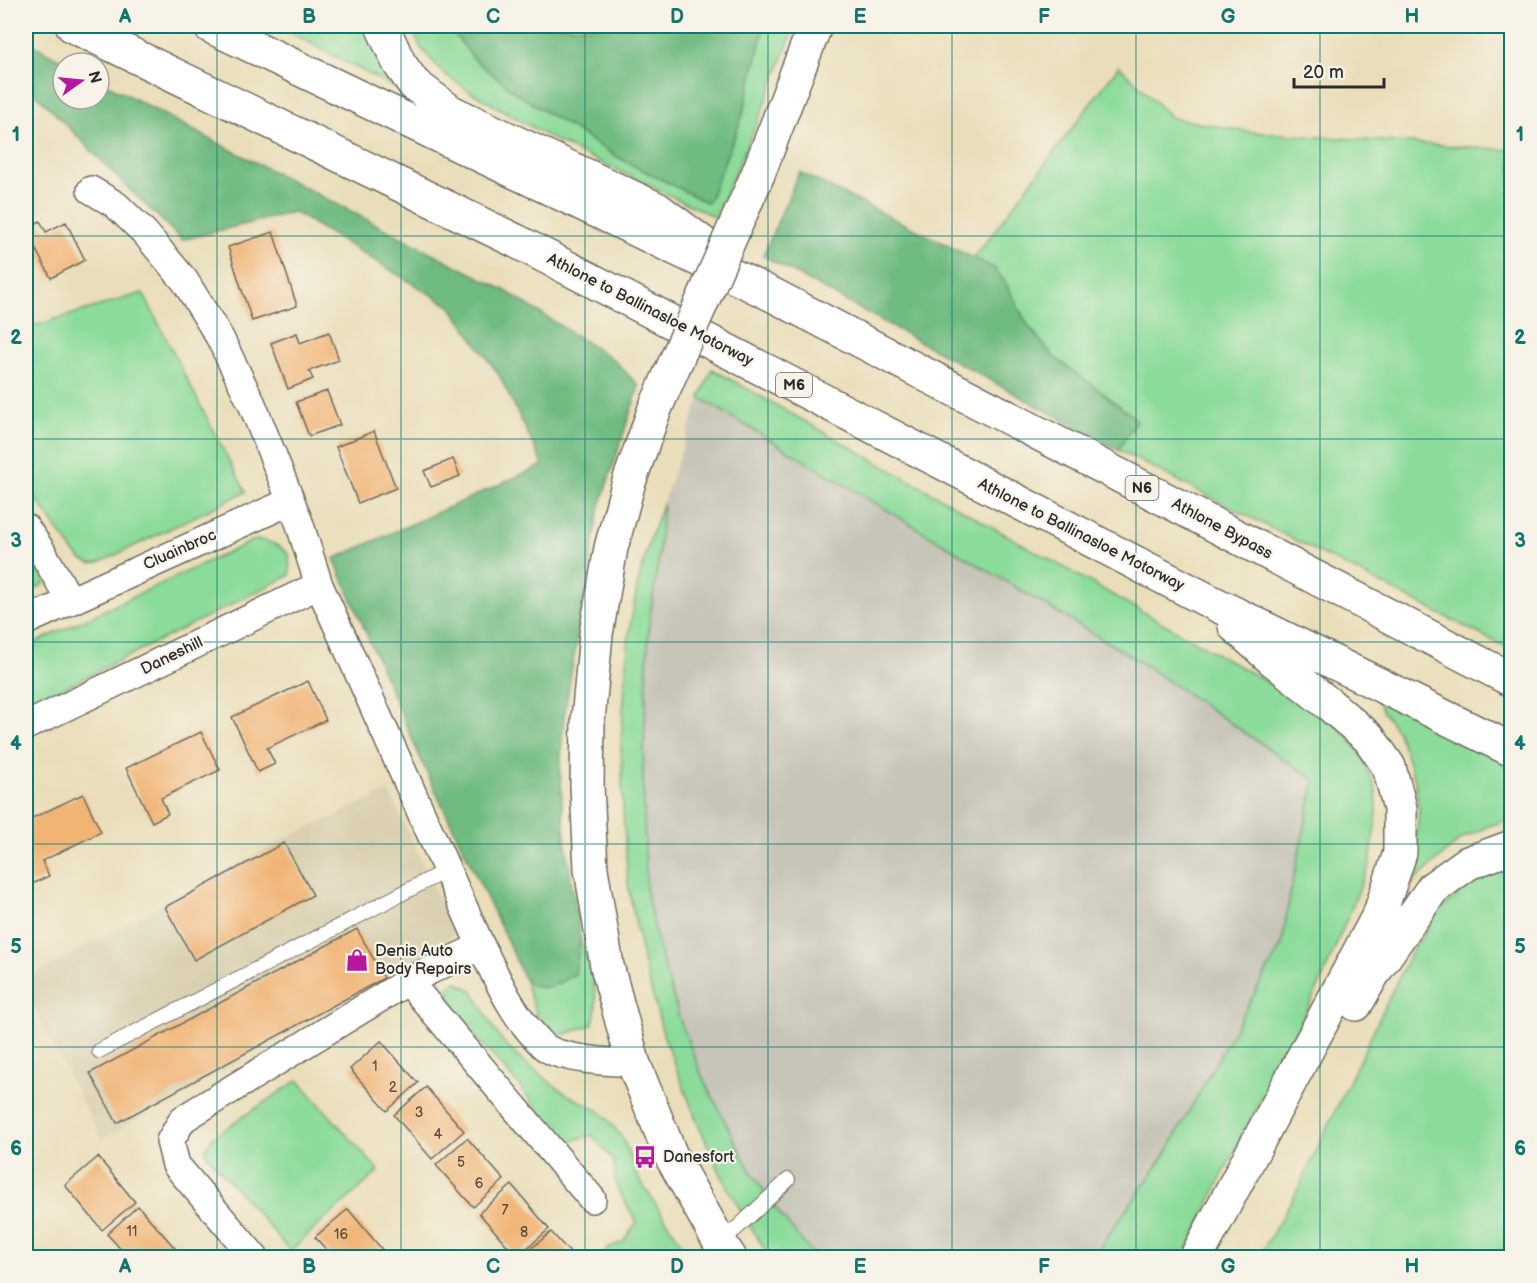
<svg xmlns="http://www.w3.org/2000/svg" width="1537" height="1283" viewBox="0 0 1537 1283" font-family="'Balsamiq Sans',sans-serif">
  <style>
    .built { fill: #dad0b1 }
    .industrial { fill: #c7c4b8 }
    .green { fill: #8bdb9a; stroke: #5b8362; stroke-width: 1.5 }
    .forest { fill: #70bb82; stroke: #4e7356; stroke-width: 1.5 }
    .building { fill: #f1b475 }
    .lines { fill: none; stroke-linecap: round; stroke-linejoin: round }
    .lane-casing { stroke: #6e6a5d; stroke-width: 16 }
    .street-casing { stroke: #6e6a5d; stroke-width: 30 }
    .secondary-casing { stroke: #6e6a5d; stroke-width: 36 }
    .highway-casing { stroke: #6e6a5d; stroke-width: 36 }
    .lane { stroke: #fff; stroke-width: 14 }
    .street { stroke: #fff; stroke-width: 27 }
    .secondary { stroke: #fff; stroke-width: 33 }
    .highway { stroke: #fff; stroke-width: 33 }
    .secondary-bridge-casing { stroke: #6e6a5d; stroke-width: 36; stroke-linecap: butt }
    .secondary-bridge { stroke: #fff; stroke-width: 33 }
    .grid { fill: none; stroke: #0f766e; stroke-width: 1.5; stroke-opacity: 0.55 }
    .labels { text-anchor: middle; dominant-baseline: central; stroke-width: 4.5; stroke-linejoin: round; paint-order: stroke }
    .number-label { font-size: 14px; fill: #5c4d3e }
    .shield { fill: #f7f3e8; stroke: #686764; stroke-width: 1.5 }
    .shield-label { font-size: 15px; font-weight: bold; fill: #2b2b2b }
    .street-label { font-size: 16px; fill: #2b2b2b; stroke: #f7f3e8 }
    .poi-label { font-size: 16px; fill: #2b2b2b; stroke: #f7f3e8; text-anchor: start }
    .neatline { fill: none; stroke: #0f766e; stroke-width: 2 }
    .grid-label { font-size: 20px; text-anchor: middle; font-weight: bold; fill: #0f766e }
  </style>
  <rect width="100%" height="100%" fill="#f7f3e8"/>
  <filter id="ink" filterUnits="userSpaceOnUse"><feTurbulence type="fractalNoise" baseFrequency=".0167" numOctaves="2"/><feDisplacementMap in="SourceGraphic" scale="12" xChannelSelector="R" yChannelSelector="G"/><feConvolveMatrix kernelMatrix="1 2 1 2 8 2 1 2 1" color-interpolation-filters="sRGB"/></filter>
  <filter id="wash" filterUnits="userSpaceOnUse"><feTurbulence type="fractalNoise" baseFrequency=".008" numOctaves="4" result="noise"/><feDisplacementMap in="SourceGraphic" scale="24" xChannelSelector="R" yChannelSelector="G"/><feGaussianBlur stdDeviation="1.35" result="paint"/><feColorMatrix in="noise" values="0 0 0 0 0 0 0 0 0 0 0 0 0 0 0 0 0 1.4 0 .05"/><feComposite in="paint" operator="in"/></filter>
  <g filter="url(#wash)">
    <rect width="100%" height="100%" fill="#eadeba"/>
    <!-- built -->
    <path class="built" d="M389,791l66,144 -66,43 -287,161 -76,-145v-15l254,-138z"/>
    <!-- industrial -->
    <path class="industrial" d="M700,398l437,262 178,120 -25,114 -8,50 -119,214 -70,99h-278l-36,-44 -32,-48 -46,-91 -21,-54 -22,-74 -12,-57 -3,-115 6,-152 9,-58 5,-61z"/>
    <!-- green -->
    <path class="green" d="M278,26h94l36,69z
      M410,26h38l27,34 42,34 104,65 87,44 34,-86 22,-91h31l-34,88 -46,103 -157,-75 -87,-50 -28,-19 -22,-25z
      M1119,66l53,52 78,14 261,18v500l-393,-200 19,-30 -39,-31 -44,-32 -26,-31 -23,-44 -11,-14 -20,-10z
      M143,293l73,143 30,56 -145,70 -9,2 -10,-4 -10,-10 -46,-66v-156z
      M712,369l619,349 31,37 14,36 1,21 -7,51 -50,121 -96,188 -40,85h-91l70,-99 119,-214 8,-50 25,-114 -178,-120 -437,-262z
      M663,503l-5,61 -9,58 -2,48 -4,104 3,115 12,57 22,74 21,54 46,91 32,48 36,44h-46l-41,-68 -30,-65 -34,-87 -21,-77 -15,-75 -5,-73 -2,-73 8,-105 9,-52 14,-49z
      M259,540c13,2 21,5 30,15l1,20 -264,132v-60l226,-106z
      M26,548l19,34 -4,4 -15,6z
      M1375,693l136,69v57l-22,7 -28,13 -59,53 11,-33 4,-28 2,-21 -4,-30 -17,-48 -15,-20z
      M1511,866v391h-252l39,-68 113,-237 27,-40 38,-33z
      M580,938c8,27 23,60 12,87 -8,2 -22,8 -28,9 -26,3 -33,-36 -39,-54l12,7 38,-13z
      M457,982l16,9 22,40 10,13 12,12 34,27 17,12 31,16 10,10 14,18 16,40 51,78h-88l6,-9 15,-6 14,-20 -19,-32 -3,-11 -1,-18 -22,-26 -24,7 -8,-4 -44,-56 -46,-51 -15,-22 -5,-12 -1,-10 3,-3z
      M298,1080l81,91 -89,80 -83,-96 -2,-6 8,-12z"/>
    <!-- forest -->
    <path class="forest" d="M448,26h316l-22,91 -34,86 -87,-44 -104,-65 -42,-34z
      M26,41l40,22h-3v36h36v-19l109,58 296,152 109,69 26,27 -40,123 -35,207 -4,54 5,69 15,99 -5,36c-15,9 -33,22 -49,6 -6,-6 -9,-19 -13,-27l-87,-182 -92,-212 209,-94 -44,-90 -49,-69 -156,-94 -112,28 -58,-56 -98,-100z
      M799,172l195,96 11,14 23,44 26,31 44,32 39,31 -19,30 -355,-194z"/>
    <g id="blocks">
      <!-- building -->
      <path class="building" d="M40,221l6,11 20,-10 19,38 -34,18 -15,-28 -10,5v-26z
        M273,232l24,74 -45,15 -24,-74z
        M329,332l10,28 -30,11 4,8 -25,10 -17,-46 26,-10 3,10z
        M327,391l13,34 -31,11 -13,-34z
        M374,431l22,57 -38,15 -22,-56z
        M453,459l7,17 -29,11 -7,-16z
        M308,681l18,39 -59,28 8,16 -17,8 -26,-55z
        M201,732l19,38 -59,28 7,16 -16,8 -26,-54z
        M83,794l18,38 -59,29 7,15 -17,8 -6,-14v-49z
        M284,843l29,52 -119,65 -29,-53z
        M357,929l27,49 -267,145 -27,-50z
        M381,1041l37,42 -31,28 -37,-42z
        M426,1087l38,44 -32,28 -38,-44z
        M467,1138l37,42 -31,27 -37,-42z
        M98,1157l37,45 -33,28 -37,-45z
        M512,1185l37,44 -32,28 -38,-44z
        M138,1206l37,42 -10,9h-37l-21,-23z
        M348,1209l37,44 -5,4h-47l-18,-20z
        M551,1232l23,25h-53z"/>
    </g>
  </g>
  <g filter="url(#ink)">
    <use href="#blocks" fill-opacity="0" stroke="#6e6a5d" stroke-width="1.5"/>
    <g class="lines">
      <!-- lane casing -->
      <g class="lane-casing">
        <path id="lane" d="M99,1051l348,-181
          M719,1241l18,-13 51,-48"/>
      </g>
      <!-- street casing -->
      <g class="street-casing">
        <path id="street" d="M91,190l25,15 29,28 40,48 35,57 32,66 27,67 20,51 20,63 162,361c16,32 30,66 55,92 4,4 8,10 14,12 6,4 15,5 22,7 22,4 39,6 61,5
          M26,528l15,22 29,50
          M26,621l265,-120
          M26,726l293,-141
          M408,981l184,218
          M255,1258l-79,-93 -6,-24 13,-22 225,-138 73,-35"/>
      </g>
      <!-- secondary casing -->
      <g class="secondary-casing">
        <path id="secondary" d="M758,174l57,-148
          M654,411l-26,74 -17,63 -15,86 -8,86 -1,66 4,83 16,97 26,96 38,94 48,85 11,17"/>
      </g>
      <!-- highway casing -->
      <g class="highway-casing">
        <path id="highway" d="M73,26l443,215 689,358 307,151
          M210,26l563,269 739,385
          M382,26l17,37 15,21 37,28 206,97 55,41
          M1356,1004l18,-32 59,-84 35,-25 44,-16
          M1196,1258l184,-345 20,-60v-45l-11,-41 -20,-29 -39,-33 -58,-46 -37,-33"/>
      </g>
      <!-- lane -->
      <use href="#lane" class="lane"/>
      <!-- street -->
      <use href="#street" class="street"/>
      <!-- secondary -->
      <use href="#secondary" class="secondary"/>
      <!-- highway -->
      <use href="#highway" class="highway"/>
      <!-- secondary-bridge casing -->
      <g class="secondary-bridge-casing">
        <path id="secondary-bridge" d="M654,411l104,-237"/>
      </g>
      <!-- secondary-bridge -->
      <use href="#secondary-bridge" class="secondary-bridge"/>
    </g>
  </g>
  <!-- grid -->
  <path class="grid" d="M217,26v1232M401,26v1232M585,26v1232M768,26v1232M952,26v1232M1136,26v1232M1320,26v1232M26,236h1486M26,439h1486M26,642h1486M26,844h1486M26,1047h1486"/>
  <!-- icons -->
  <defs>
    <g id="shop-bare" transform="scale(1.8)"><path d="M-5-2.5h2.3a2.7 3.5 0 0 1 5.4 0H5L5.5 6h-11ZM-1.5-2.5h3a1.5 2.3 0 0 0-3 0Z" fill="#b5179e" stroke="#f7f3e8" stroke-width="2.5" paint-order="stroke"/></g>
    <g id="bus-bare" transform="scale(1.8)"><path d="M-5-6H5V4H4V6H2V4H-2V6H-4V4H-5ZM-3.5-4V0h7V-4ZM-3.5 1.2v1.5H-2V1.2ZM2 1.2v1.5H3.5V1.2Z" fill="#b5179e" stroke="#f7f3e8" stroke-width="2.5" paint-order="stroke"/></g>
  </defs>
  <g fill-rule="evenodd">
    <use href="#shop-bare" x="357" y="960"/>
    <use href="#bus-bare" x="645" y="1157"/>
  </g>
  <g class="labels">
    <!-- number labels -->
    <g class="number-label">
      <text x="375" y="1066">1</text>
      <text x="393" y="1087">2</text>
      <text x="419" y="1112">3</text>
      <text x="438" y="1134">4</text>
      <text x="461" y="1162">5</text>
      <text x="479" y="1183">6</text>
      <text x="505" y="1210">7</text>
      <text x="132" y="1231">11</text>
      <text x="524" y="1232">8</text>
      <text x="341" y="1234">16</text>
    </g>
    <!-- shield labels -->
    <g class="shield">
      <rect x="776" y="373" width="36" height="24" rx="4.5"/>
      <rect x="1125.5" y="476" width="33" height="24" rx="4.5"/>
    </g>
    <g class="shield-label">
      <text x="794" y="385">M6</text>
      <text x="1142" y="488">N6</text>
    </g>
    <!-- street labels -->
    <g class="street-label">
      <text transform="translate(650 310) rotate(27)">Athlone to Ballinasloe Motorway</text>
      <text transform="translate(1222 529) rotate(28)">Athlone Bypass</text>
      <text transform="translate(1081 535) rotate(27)">Athlone to Ballinasloe Motorway</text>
      <text transform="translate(180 550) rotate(-24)">Cluainbroc</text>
      <text transform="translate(172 656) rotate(-26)">Daneshill</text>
    </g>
    <!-- poi labels -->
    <g class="poi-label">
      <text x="375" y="951">Denis Auto<tspan x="375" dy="18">Body Repairs</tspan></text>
      <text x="663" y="1157">Danesfort</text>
    </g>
  </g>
  <!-- margin -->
  <rect width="1537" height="1283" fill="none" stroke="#f7f3e8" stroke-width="66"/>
  <!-- north arrow -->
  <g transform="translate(81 81) rotate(75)"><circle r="28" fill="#f7f3e8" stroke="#a5a39c" stroke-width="1.5"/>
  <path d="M0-4.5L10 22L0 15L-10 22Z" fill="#b5179e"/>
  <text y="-9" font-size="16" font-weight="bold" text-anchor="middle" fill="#2b2b2b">N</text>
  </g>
  <!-- scale -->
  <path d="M1294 78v9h90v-9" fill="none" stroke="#2b2b2b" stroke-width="3"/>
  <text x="1303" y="78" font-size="18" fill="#2b2b2b" stroke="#f7f3e8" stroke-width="4.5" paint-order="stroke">20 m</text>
  <rect x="33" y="33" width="1471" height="1217" class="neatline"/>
  <g class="grid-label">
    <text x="125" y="23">A</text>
    <text x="309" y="23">B</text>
    <text x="493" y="23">C</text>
    <text x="677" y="23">D</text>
    <text x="860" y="23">E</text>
    <text x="1044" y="23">F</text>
    <text x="1228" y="23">G</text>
    <text x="1412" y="23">H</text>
    <text x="16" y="141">1</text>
    <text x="1520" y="141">1</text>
    <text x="16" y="344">2</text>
    <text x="1520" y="344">2</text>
    <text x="16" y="547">3</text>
    <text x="1520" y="547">3</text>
    <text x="16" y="750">4</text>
    <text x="1520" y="750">4</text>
    <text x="16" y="953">5</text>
    <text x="1520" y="953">5</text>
    <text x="16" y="1155">6</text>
    <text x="1520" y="1155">6</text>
    <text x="125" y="1273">A</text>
    <text x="309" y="1273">B</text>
    <text x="493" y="1273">C</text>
    <text x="677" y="1273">D</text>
    <text x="860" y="1273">E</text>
    <text x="1044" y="1273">F</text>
    <text x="1228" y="1273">G</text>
    <text x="1412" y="1273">H</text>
  </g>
</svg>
